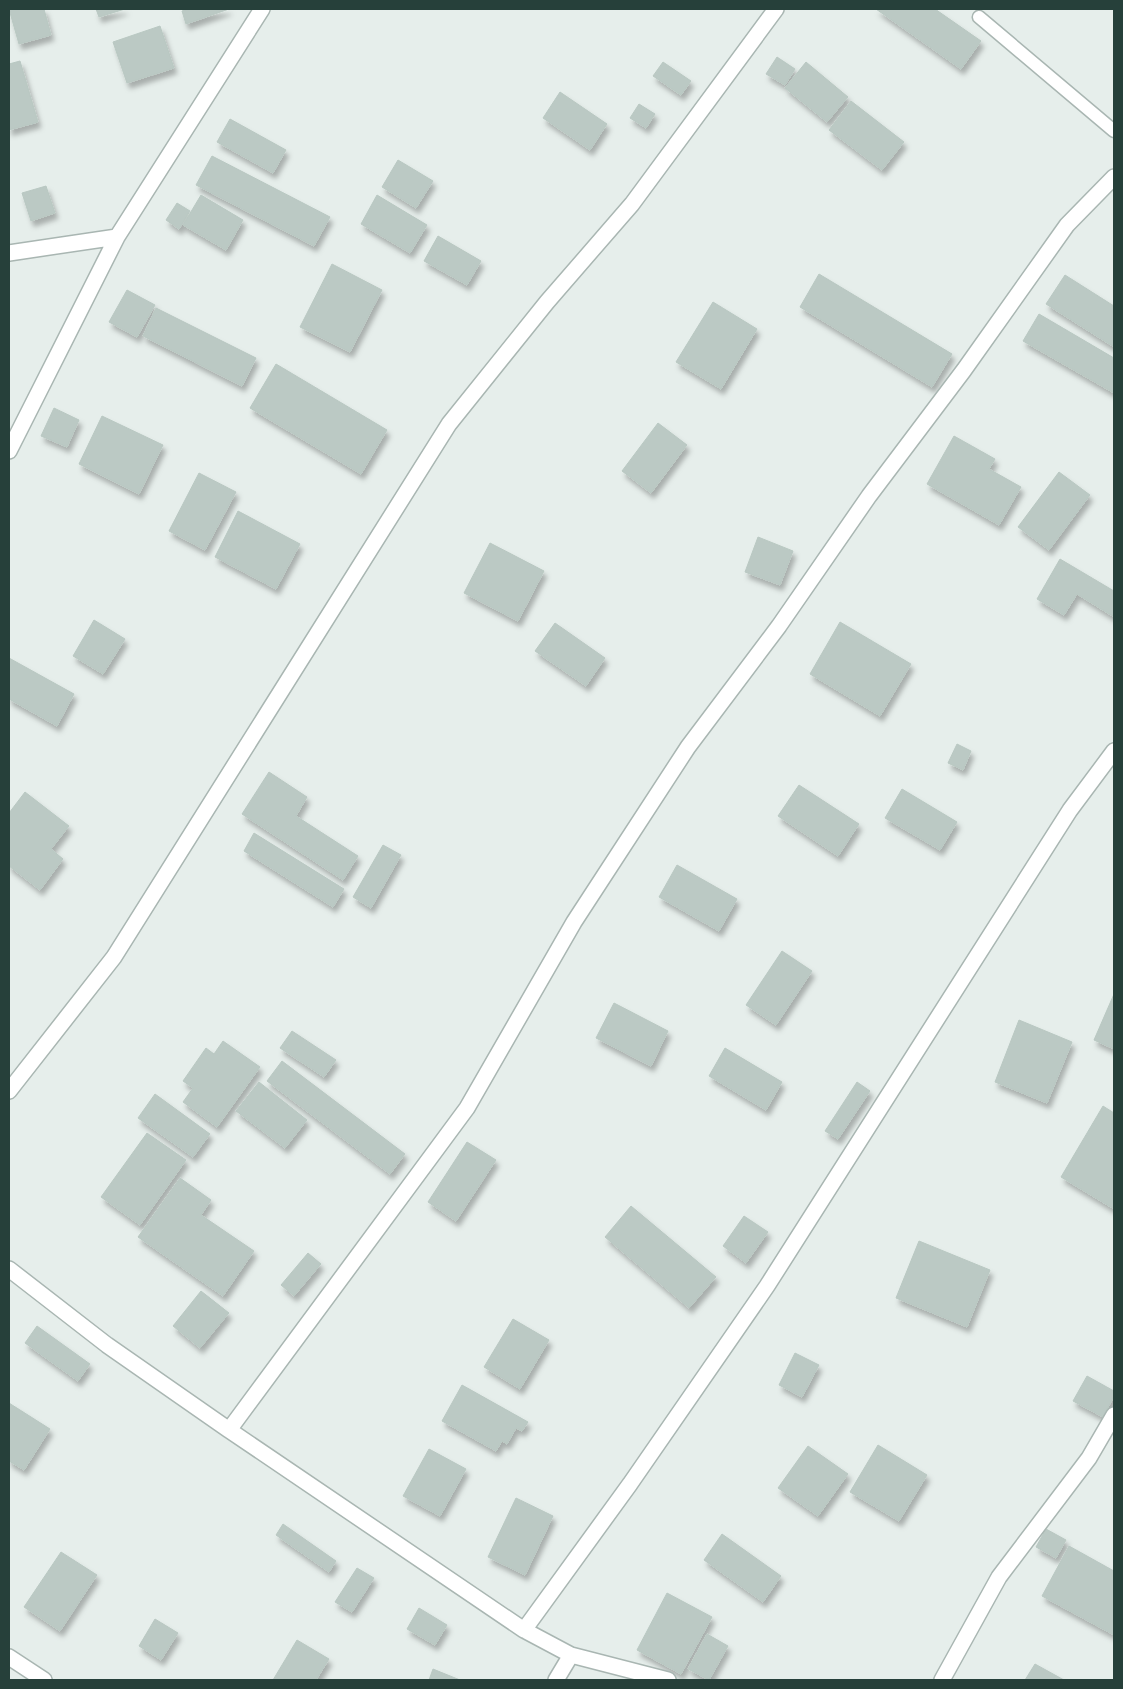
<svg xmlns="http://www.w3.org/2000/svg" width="1123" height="1689" viewBox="0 0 1123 1689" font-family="'Source Sans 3',sans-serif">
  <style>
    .building { fill: #bbc9c4; stroke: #b9c8c2; filter: url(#shadow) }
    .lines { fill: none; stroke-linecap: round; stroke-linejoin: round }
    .lane-casing { stroke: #a9b6b2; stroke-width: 15 }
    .street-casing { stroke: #a9b6b2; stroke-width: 18 }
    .lane { stroke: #fff; stroke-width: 12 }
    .street { stroke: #fff; stroke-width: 15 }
  </style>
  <defs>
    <filter id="shadow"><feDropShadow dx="3" dy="5.5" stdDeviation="2.5" flood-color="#0004"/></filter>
  </defs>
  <rect width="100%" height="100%" fill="#e6eeeb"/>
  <!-- building -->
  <path class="building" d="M9,9h35l7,26 -32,9z
    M96,9h29l-26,8z
    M187,9h42l-43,15 -4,-13z
    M876,9h59l46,32 -20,28z
    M160,26l14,42 -47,15 -14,-41z
    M777,57l18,12 -10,16 -19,-11z
    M20,61l18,61 -29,8v-66z
    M663,62l28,19 -10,14 -28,-19z
    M806,62l42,35 -21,25 -42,-34z
    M560,92l47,32 -17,26 -47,-32z
    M851,101l53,41 -22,28 -53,-40z
    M639,104l16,10 -9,14 -16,-10z
    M230,119l56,31 -13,23 -56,-31z
    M212,156l118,61 -16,29 -118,-61z
    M398,160l35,21 -17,27 -34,-21z
    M46,186l9,27 -24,8 -9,-28z
    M201,195l42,25 -17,30 -43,-25z
    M377,195l50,30 -17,28 -49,-29z
    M177,203l13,8 -11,18 -13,-9z
    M438,236l43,25 -14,24 -43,-24z
    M332,264l50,26 -32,62 -50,-25z
    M819,274l133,80 -20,33 -132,-80z
    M1065,275l49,31v41l-68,-43z
    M127,290l28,15 -18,32 -28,-15z
    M713,302l44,27 -36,60 -45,-27z
    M156,308l100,50 -14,28 -99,-50z
    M1039,314l75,44v35l-91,-52z
    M276,364l111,66 -26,44 -111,-66z
    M54,408l25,12 -12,27 -26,-11z
    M102,416l61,29 -24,49 -60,-30z
    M658,423l29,22 -36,48 -29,-22z
    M954,436l41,23 -6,10 32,18 -22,38 -72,-41z
    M1059,472l31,23 -41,55 -31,-23z
    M199,473l37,19 -31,58 -36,-19z
    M238,511l62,33 -24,45 -61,-32z
    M758,537l35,14 -13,34 -35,-13z
    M490,543l54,28 -26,50 -54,-28z
    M1060,559l54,32v26l-37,-23 -13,21 -27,-16z
    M94,620l31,19 -22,35 -30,-18z
    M840,622l71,42 -31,52 -70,-42z
    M555,623l50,35 -19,28 -51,-35z
    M9,658l65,36 -17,32 -48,-27z
    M957,744l14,7 -8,19 -15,-7z
    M269,772l38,25 -11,19 62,40 -15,24 -101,-66z
    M799,785l60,39 -21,32 -60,-40z
    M902,789l55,33 -17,28 -55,-32z
    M25,792l44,34 -18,23 12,10 -23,31 -31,-24v-53z
    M254,833l90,56 -11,18 -89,-56z
    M383,845l18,10 -30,53 -18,-11z
    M677,865l60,34 -18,32 -60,-34z
    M782,951l30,20 -36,54 -30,-20z
    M1114,994v55l-20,-9z
    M614,1003l54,28 -17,35 -55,-28z
    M1019,1020l53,22 -25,61 -52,-21z
    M292,1031l44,29 -12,17 -44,-29z
    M223,1041l37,26 -43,60 -34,-25 10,-14 -10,-7 23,-33 8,6z
    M725,1048l57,34 -16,28 -57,-34z
    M282,1061l123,93 -15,20 -123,-93z
    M259,1082l48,38 -22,28 -49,-37z
    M857,1082l13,9 -32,48 -13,-8z
    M155,1094l55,40 -17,23 -55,-39z
    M1103,1106l11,7v96l-53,-32z
    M147,1133l39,27 -46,65 -39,-28z
    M467,1142l29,18 -40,61 -28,-19z
    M180,1178l31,22 -10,15 53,36 -31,45 -85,-59z
    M631,1206l85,71 -27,31 -84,-71z
    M744,1216l24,16 -22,31 -23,-17z
    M919,1241l71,29 -23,57 -71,-29z
    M308,1253l13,11 -27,32 -13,-11z
    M201,1291l28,22 -29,35 -27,-22z
    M513,1319l36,21 -29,49 -36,-22z
    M37,1326l53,38 -12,17 -53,-38z
    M795,1353l24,12 -17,32 -23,-12z
    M1087,1376l27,15v5l-11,21 -30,-16z
    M462,1385l66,37 -6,9 -6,-3 -9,16 -5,-3 -6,10 -54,-30z
    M9,1403l41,26 -26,41 -15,-9z
    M878,1445l49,30 -28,46 -49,-29z
    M808,1446l40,28 -30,42 -40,-28z
    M429,1449l37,20 -26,47 -37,-20z
    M516,1498l37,18 -28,59 -37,-18z
    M283,1524l53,37 -7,11 -53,-37z
    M1046,1529l20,11 -10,18 -20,-11z
    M722,1534l59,42 -18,26 -59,-42z
    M1069,1546l45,25v64l-72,-39z
    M61,1552l36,23 -37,56 -36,-24z
    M357,1568l17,10 -22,34 -17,-10z
    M667,1593l45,24 -31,57 -44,-24z
    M419,1608l28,17 -12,20 -28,-16z
    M155,1619l23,14 -17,27 -22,-14z
    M707,1634l21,12 -19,34 -21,-11z
    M297,1640l32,19 -13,21h-43z
    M1035,1664l29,16h-39z
    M433,1669l27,11h-31z"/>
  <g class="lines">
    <!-- lane casing -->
    <g class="lane-casing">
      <path id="lane" d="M979,17l135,114"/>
    </g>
    <!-- street casing -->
    <g class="street-casing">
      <path id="street" d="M9,253l108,-16 145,-228
        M9,451l108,-214
        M9,1091l105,-134 335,-533 98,-122 85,-98 144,-195
        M9,1269l98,76 122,85 238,-322 107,-186 114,-175 91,-121 90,-130 95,-126 103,-145 47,-48
        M229,1430l295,200
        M9,1657l35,23
        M556,1680l15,-25
        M668,1680l-97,-25 -47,-25 106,-146 137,-198 303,-476 44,-59
        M942,1680l57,-103 90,-119 25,-43"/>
    </g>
    <!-- lane -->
    <use href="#lane" class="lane"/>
    <!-- street -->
    <use href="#street" class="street"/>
  </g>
  <!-- border -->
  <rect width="1123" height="1689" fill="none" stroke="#26403a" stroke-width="20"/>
</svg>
